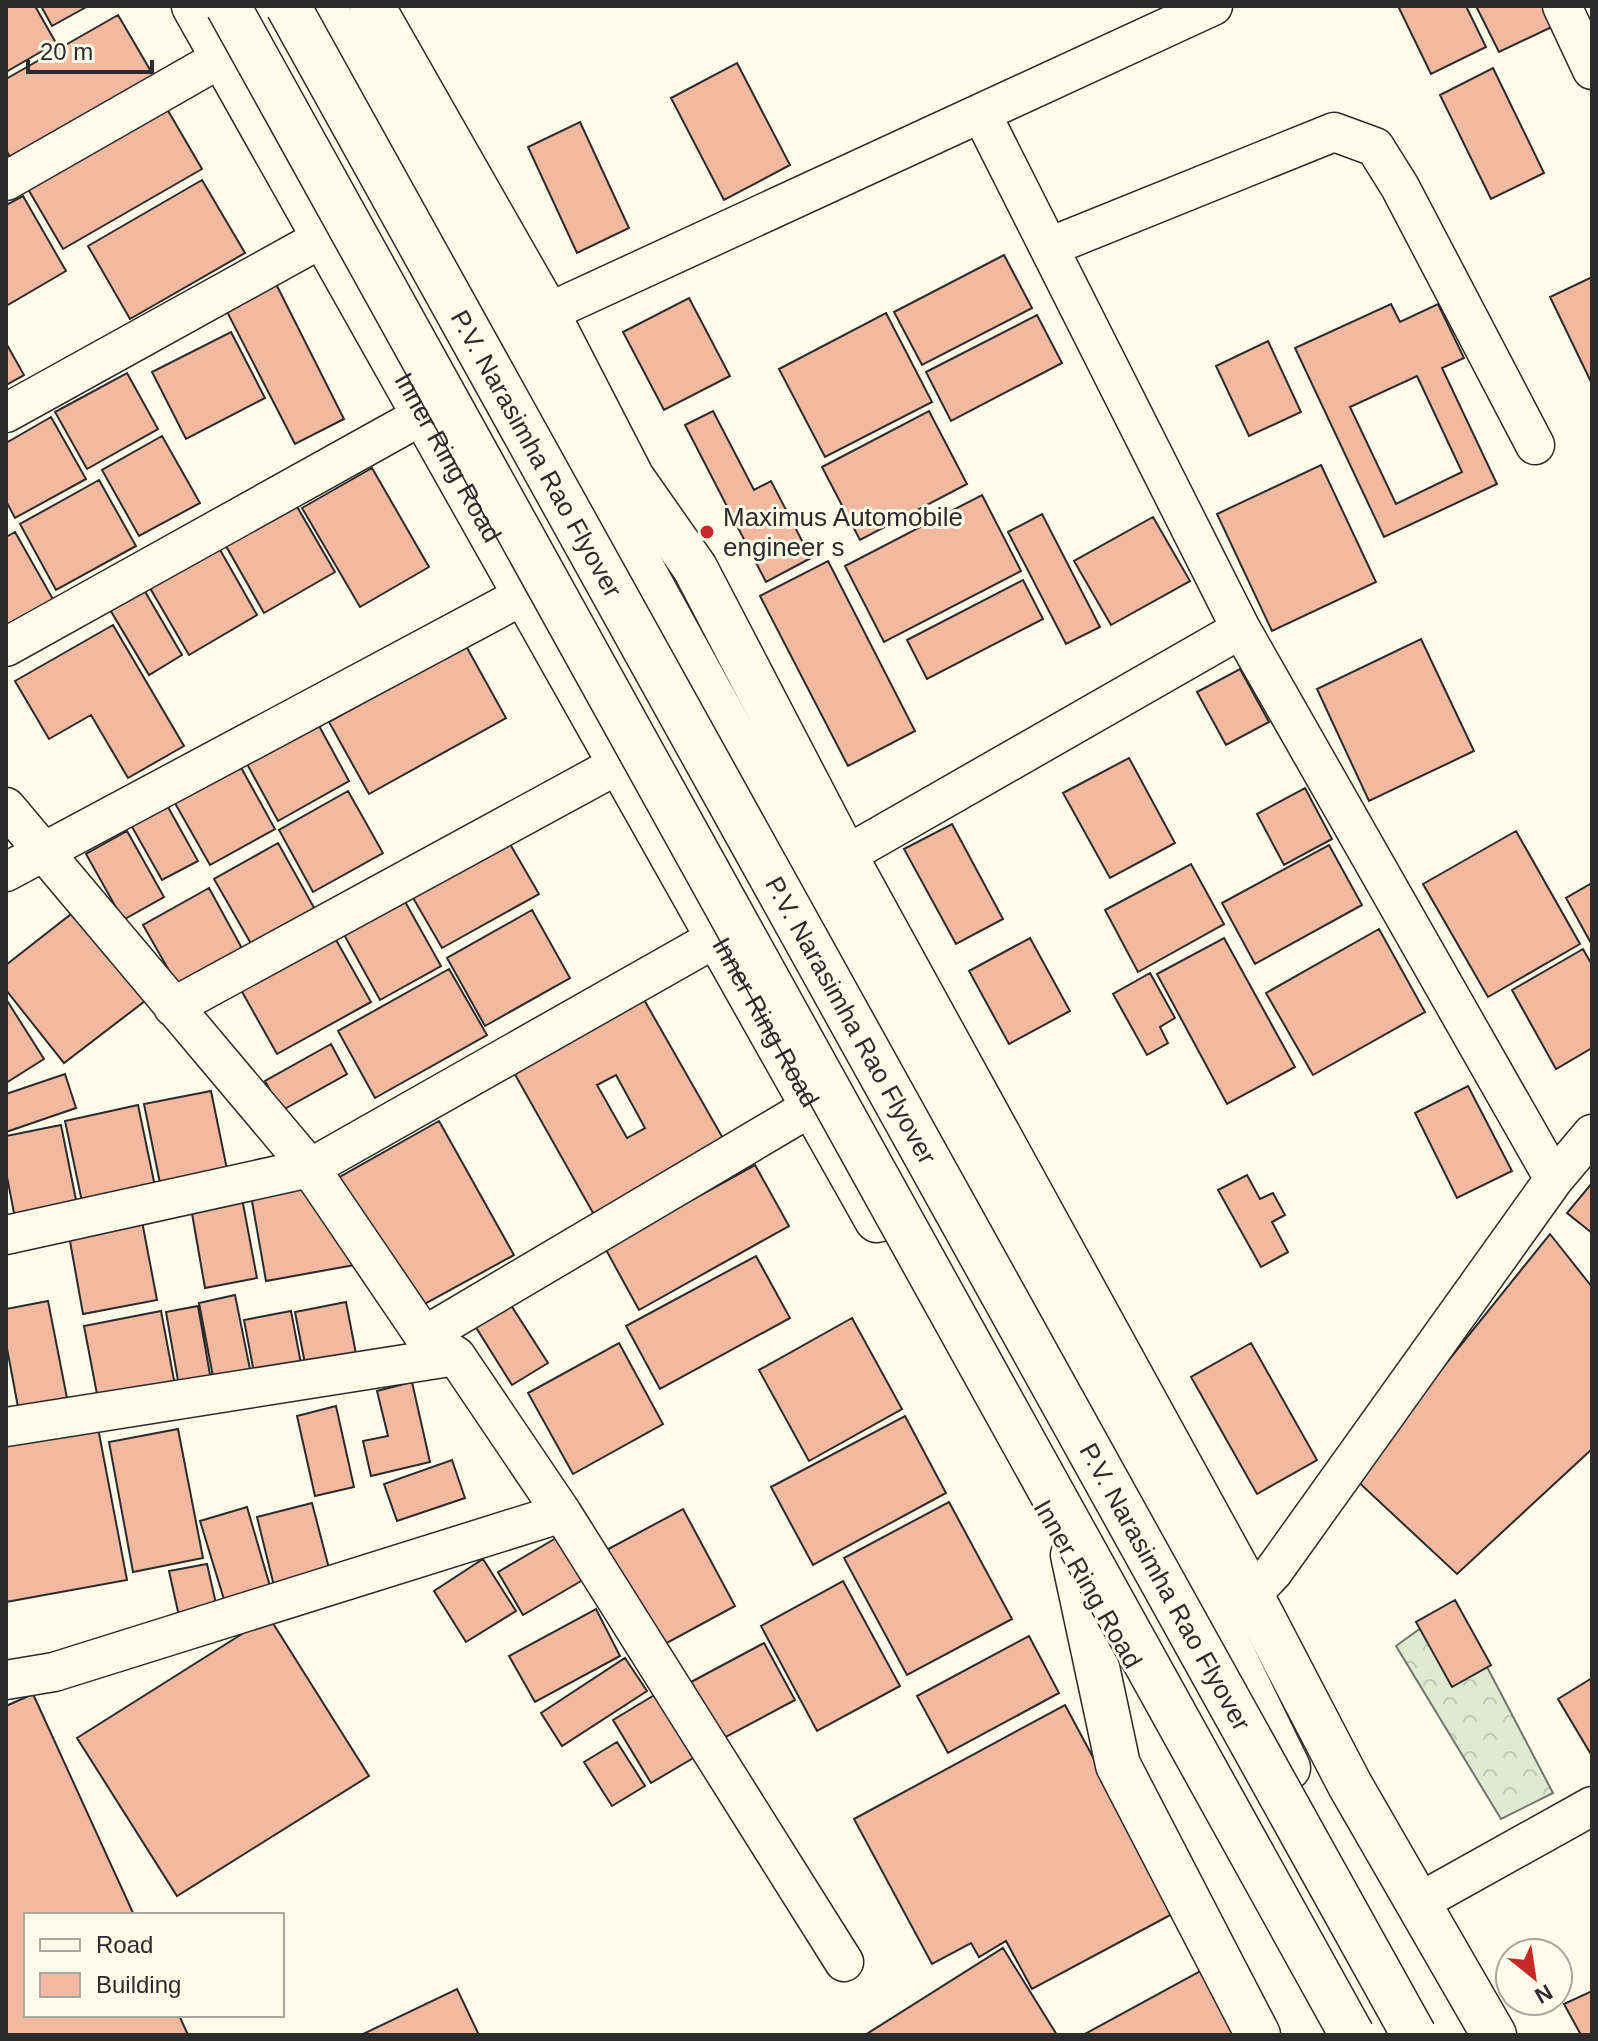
<svg xmlns="http://www.w3.org/2000/svg" width="1598" height="2041" viewBox="0 0 1598 2041" font-family="Arial,sans-serif">
  <style>
    .forest { fill: url(#forest-crowns); stroke: #74746e; stroke-width: 2 }
    .building { fill: #f2b8a0; stroke: #2b2b2b; stroke-width: 2; fill-rule: evenodd }
    .lines { fill: none; stroke-linecap: round; stroke-linejoin: round }
    .minor-casing { stroke: #2b2b2b; stroke-width: 41 }
    .tertiary-casing { stroke: #2b2b2b; stroke-width: 47 }
    .primary-casing { stroke: #2b2b2b; stroke-width: 47 }
    .minor { stroke: #fdfbea; stroke-width: 38 }
    .tertiary { stroke: #fdfbea; stroke-width: 44 }
    .primary { stroke: #fdfbea; stroke-width: 44 }
    .motorway-bridge-casing { stroke: #2b2b2b; stroke-width: 47; stroke-linecap: butt }
    .motorway-bridge { stroke: #fdfbea; stroke-width: 44 }
    .poi-dot { fill: #c62828; stroke: #fdfbea; stroke-width: 3 }
    .labels { text-anchor: middle; dominant-baseline: central; stroke-width: 6; stroke-linejoin: round; paint-order: stroke }
    .street-label { font-size: 26px; fill: #2b2b2b; stroke: #fdfbea }
    .poi-label { font-size: 26px; fill: #2b2b2b; stroke: #fdfbea; text-anchor: start }
  </style>
  <defs>
    <pattern id="forest-crowns" width="20" height="18" patternUnits="userSpaceOnUse" patternTransform="scale(2)"><rect width="20" height="18" fill="#deebd1"/><path d="M2 6a3 3 0 1 1 6 0M12 15a3 3 0 1 1 6 0" fill="none" stroke="#bfcab4"/></pattern>
  </defs>
  <rect width="100%" height="100%" fill="#fdfbea"/>
  <!-- forest -->
  <path class="forest" d="M1454,1604l99,189 -52,26 -105,-173z"/>
  <!-- building -->
  <path class="building" d="M6,6h29l21,37 -50,29z
    M41,6h47l-36,20z
    M1398,6h68l20,41 -55,27z
    M1476,6h70l10,19 -57,27z
    M118,15l38,65 -143,82 -7,-12v-71z
    M737,63l53,102 -66,35 -53,-102z
    M1493,68l51,105 -53,26 -51,-104z
    M160,97l42,72 -139,80 -42,-72z
    M580,122l49,106 -52,25 -49,-106z
    M202,180l43,73 -115,66 -42,-73z
    M23,196l43,75 -60,35v-101z
    M1004,255l28,53 -110,57 -28,-53z
    M272,276l72,143 -49,25 -73,-142z
    M1592,277v107l-42,-87z
    M689,298l41,78 -66,34 -41,-78z
    M1391,304l9,18 38,-18 26,54 -22,10 55,116 -113,53 -89,-189zM1417,376l45,96 -66,32 -46,-97z
    M886,313l46,89 -107,55 -46,-88z
    M1037,315l25,48 -111,58 -25,-49z
    M231,332l34,66 -79,41 -34,-67z
    M1268,341l33,71 -52,24 -33,-70z
    M6,343l18,32 -18,10z
    M127,373l31,56 -71,40 -32,-57z
    M713,411l41,79 17,-9 40,77 -45,24 -81,-157z
    M929,411l38,73 -107,56 -38,-73z
    M51,417l35,62 -71,39 -9,-17v-58z
    M162,436l38,67 -61,33 -37,-66z
    M1321,465l55,117 -104,49 -55,-117z
    M372,468l57,99 -69,40 -58,-99z
    M99,480l37,66 -80,44 -36,-66z
    M982,495l39,76 -137,71 -39,-76z
    M296,505l39,67 -71,41 -38,-67z
    M1042,514l58,113 -34,17 -58,-112z
    M1153,517l37,64 -79,44 -37,-64z
    M15,532l39,69 -48,27v-91z
    M219,548l38,67 -68,40 -39,-67z
    M828,561l87,170 -67,35 -88,-170z
    M1023,580l20,39 -116,60 -20,-39z
    M140,583l42,72 -33,20 -43,-72z
    M113,625l71,121 -56,32 -37,-63 -42,24 -34,-58z
    M1421,639l53,112 -105,50 -52,-112z
    M466,646l40,72 -137,76 -40,-72z
    M1240,669l29,53 -43,23 -29,-53z
    M318,724l31,57 -71,40 -31,-57z
    M1129,758l46,85 -65,35 -47,-85z
    M238,762l37,67 -65,36 -38,-67z
    M1305,788l27,51 -48,26 -27,-51z
    M348,791l35,62 -70,39 -34,-62z
    M163,798l35,63 -36,19 -35,-62z
    M952,824l51,95 -47,25 -52,-95z
    M502,830l37,64 -97,54 -37,-64z
    M127,831l37,66 -41,23 -37,-66z
    M1516,831l64,113 -92,53 -65,-113z
    M278,843l39,70 -63,36 -40,-70z
    M1329,845l33,60 -107,59 -33,-61z
    M1191,864l33,60 -86,48 -33,-62z
    M1592,883v62l-26,-47z
    M209,888l35,64 -65,36 -36,-63z
    M403,898l38,68 -61,34 -38,-69z
    M532,910l38,68 -85,48 -38,-68z
    M75,911l70,90 -81,62 -58,-73v-25z
    M1379,929l46,83 -112,63 -47,-82z
    M335,938l36,64 -94,52 -36,-64z
    M1030,938l40,73 -61,33 -40,-73z
    M1224,938l71,129 -68,37 -70,-130z
    M1583,949l9,16v83l-36,21 -44,-79z
    M449,969l38,66 -112,63 -37,-67z
    M1150,973l25,45 -15,9 8,16 -21,12 -34,-61z
    M643,998l85,149 -131,73 -84,-149zM616,1075l29,53 -18,10 -30,-53z
    M6,999l38,60 -38,24z
    M331,1044l16,30 -66,37 -16,-30z
    M65,1074l11,34 -70,24v-38z
    M1468,1086l44,85 -55,27 -42,-85z
    M211,1091l18,88 -67,14 -18,-89z
    M138,1105l19,91 -73,15 -19,-90z
    M439,1121l75,134 -102,56 -74,-133z
    M61,1125l17,85 -62,13 -10,-51v-36z
    M755,1165l34,61 -150,84 -34,-62z
    M1247,1175l13,24 13,-6 12,22 -13,7 16,30 -27,15 -43,-77z
    M306,1180l5,23 7,-1 42,62 -94,17 -16,-91z
    M1592,1183v50l-25,-20z
    M241,1193l16,85 -52,10 -15,-86z
    M141,1216l16,84 -74,14 -15,-84z
    M1550,1234l42,53v162l-135,125 -103,-96z
    M756,1256l34,62 -130,71 -34,-63z
    M235,1295l17,84 -37,8 -16,-84z
    M507,1299l41,64 -36,22 -40,-64z
    M48,1301l19,97 -49,9 -12,-64v-34z
    M346,1302l11,57 -51,10 -11,-57z
    M198,1306l14,80 -32,6 -14,-80z
    M161,1311l16,85 -77,14 -16,-84z
    M291,1311l11,58 -47,9 -11,-58z
    M852,1318l50,91 -93,52 -50,-91z
    M619,1343l44,81 -90,50 -45,-81z
    M1251,1343l66,117 -60,34 -66,-117z
    M412,1382l18,80 -59,14 -8,-35 25,-5 -11,-45z
    M336,1406l18,81 -39,9 -18,-80z
    M905,1416l41,77 -133,72 -42,-78z
    M98,1428l29,152 -121,22v-156z
    M178,1429l25,129 -70,14 -24,-130z
    M452,1460l13,38 -68,23 -13,-37z
    M949,1502l63,117 -105,56 -63,-117z
    M312,1503l20,77 -56,14 -19,-77z
    M247,1507l25,86 -46,13 -26,-85z
    M683,1509l52,97 -81,44 -53,-97z
    M563,1534l25,43 -65,38 -25,-43z
    M483,1559l33,52 -50,31 -32,-51z
    M207,1564l10,44 -38,8 -10,-45z
    M843,1581l57,105 -83,45 -56,-105z
    M1455,1600l36,65 -39,22 -36,-65z
    M596,1609l24,47 -85,46 -26,-46z
    M269,1617l100,159 -192,120 -100,-158z
    M1029,1636l30,57 -111,60 -31,-57z
    M764,1643l31,57 -73,39 -31,-57z
    M625,1658l22,33 -85,55 -21,-33z
    M1592,1678v78l-34,-57z
    M33,1694l101,221h-108v100h153l9,20h-182v-329z
    M656,1694l39,63 -44,26 -38,-63z
    M1065,1705l111,207 -144,77 -26,-48 -27,16 -8,-14 -39,21 -78,-145z
    M617,1742l28,44 -33,20 -28,-44z
    M1003,1948l54,87h-192z
    M1204,1969l36,66h-157z
    M457,1989l22,46h-118z
    M1592,1991v44h-11l-17,-31z"/>
  <g class="lines">
    <!-- minor casing -->
    <g class="minor-casing">
      <path id="minor" d="M1562,6l30,64
        M981,113l260,516 313,550
        M6,181l217,-124
        M1049,247l285,-115 41,15 25,40 135,258
        M521,325l692,-319
        M6,413l318,-176
        M6,647l417,-232
        M6,807l304,361 114,168 32,20 106,157 282,449
        M820,870l421,-241
        M6,872l518,-277
        M173,1007l446,-243
        M6,1235l304,-67 406,-230
        M424,1336l387,-229
        M6,1427l450,-71
        M1232,1615l41,-43 281,-393 38,-45
        M6,1680l48,-8 508,-159
        M1418,1903l174,-97"/>
    </g>
    <!-- tertiary casing -->
    <g class="tertiary-casing">
      <path id="tertiary" d="M372,6l175,307 85,165 63,90 150,288 406,739 99,190 144,250
        M1073,1555l45,210 140,270"/>
    </g>
    <!-- primary casing -->
    <g class="primary-casing">
      <g id="primary">
        <path id="s1" d="M194,6l683,1214"/>
        <path d="M323,6l188,323 245,448 364,647 168,344"/>
      </g>
    </g>
    <!-- minor -->
    <use href="#minor" class="minor"/>
    <!-- tertiary -->
    <use href="#tertiary" class="tertiary"/>
    <!-- primary -->
    <use href="#primary" class="primary"/>
    <!-- motorway-bridge casing -->
    <g class="motorway-bridge-casing">
      <g id="motorway-bridge">
        <path d="M228,6l1124,2029"/>
        <path id="s2" d="M288,6l1126,2029"/>
      </g>
    </g>
    <!-- motorway-bridge -->
    <use href="#motorway-bridge" class="motorway-bridge"/>
  </g>
  <!-- markers -->
  <circle class="poi-dot" cx="707" cy="532" r="8"/>
  <g class="labels">
    <!-- street labels -->
    <g class="street-label">
      <text stroke="none"><textPath href="#s2" startOffset="512">P.V. Narasimha Rao Flyover</textPath></text>
      <text stroke="none"><textPath href="#s1" startOffset="518">Inner Ring Road</textPath></text>
      <text stroke="none"><textPath href="#s2" startOffset="1160">P.V. Narasimha Rao Flyover</textPath></text>
      <text stroke="none"><textPath href="#s1" startOffset="1166">Inner Ring Road</textPath></text>
      <text transform="translate(1088 1584) rotate(60)">Inner Ring Road</text>
      <text stroke="none"><textPath href="#s2" startOffset="1808">P.V. Narasimha Rao Flyover</textPath></text>
    </g>
    <!-- poi labels -->
    <g class="poi-label">
      <text x="723" y="517">Maximus Automobile<tspan x="723" dy="30">engineer s</tspan></text>
    </g>
  </g>
  <!-- border -->
  <rect width="1598" height="2041" fill="none" stroke="#2b2b2b" stroke-width="16"/>
  <!-- legend -->
  <rect x="24" y="1913" width="260" height="104" fill="#fdfbea" stroke="#a9a89e" stroke-width="2"/>
  <rect x="40" y="1939" width="40" height="12" fill="#fdfbea" stroke="#a9a89e" stroke-width="2"/>
  <text x="96" y="1953" font-size="24" fill="#2b2b2b">Road</text>
  <rect x="40" y="1973" width="40" height="24" fill="#f2b8a0" stroke="#a9a89e" stroke-width="2"/>
  <text x="96" y="1993" font-size="24" fill="#2b2b2b">Building</text>
  <!-- north arrow -->
  <g transform="translate(1534 1977) rotate(150)"><circle r="38" fill="#fdfbea" stroke="#a9a89e" stroke-width="2"/>
  <path d="M0-6L14 30L0 20L-14 30Z" fill="#c62828"/>
  <text y="-12" font-size="22" font-weight="bold" text-anchor="middle" fill="#2b2b2b">N</text>
  </g>
  <!-- scale -->
  <path d="M28 60v12h124v-12" fill="none" stroke="#2b2b2b" stroke-width="4"/>
  <text x="40" y="60" font-size="24" fill="#2b2b2b" stroke="#fdfbea" stroke-width="6" paint-order="stroke">20 m</text>
</svg>
